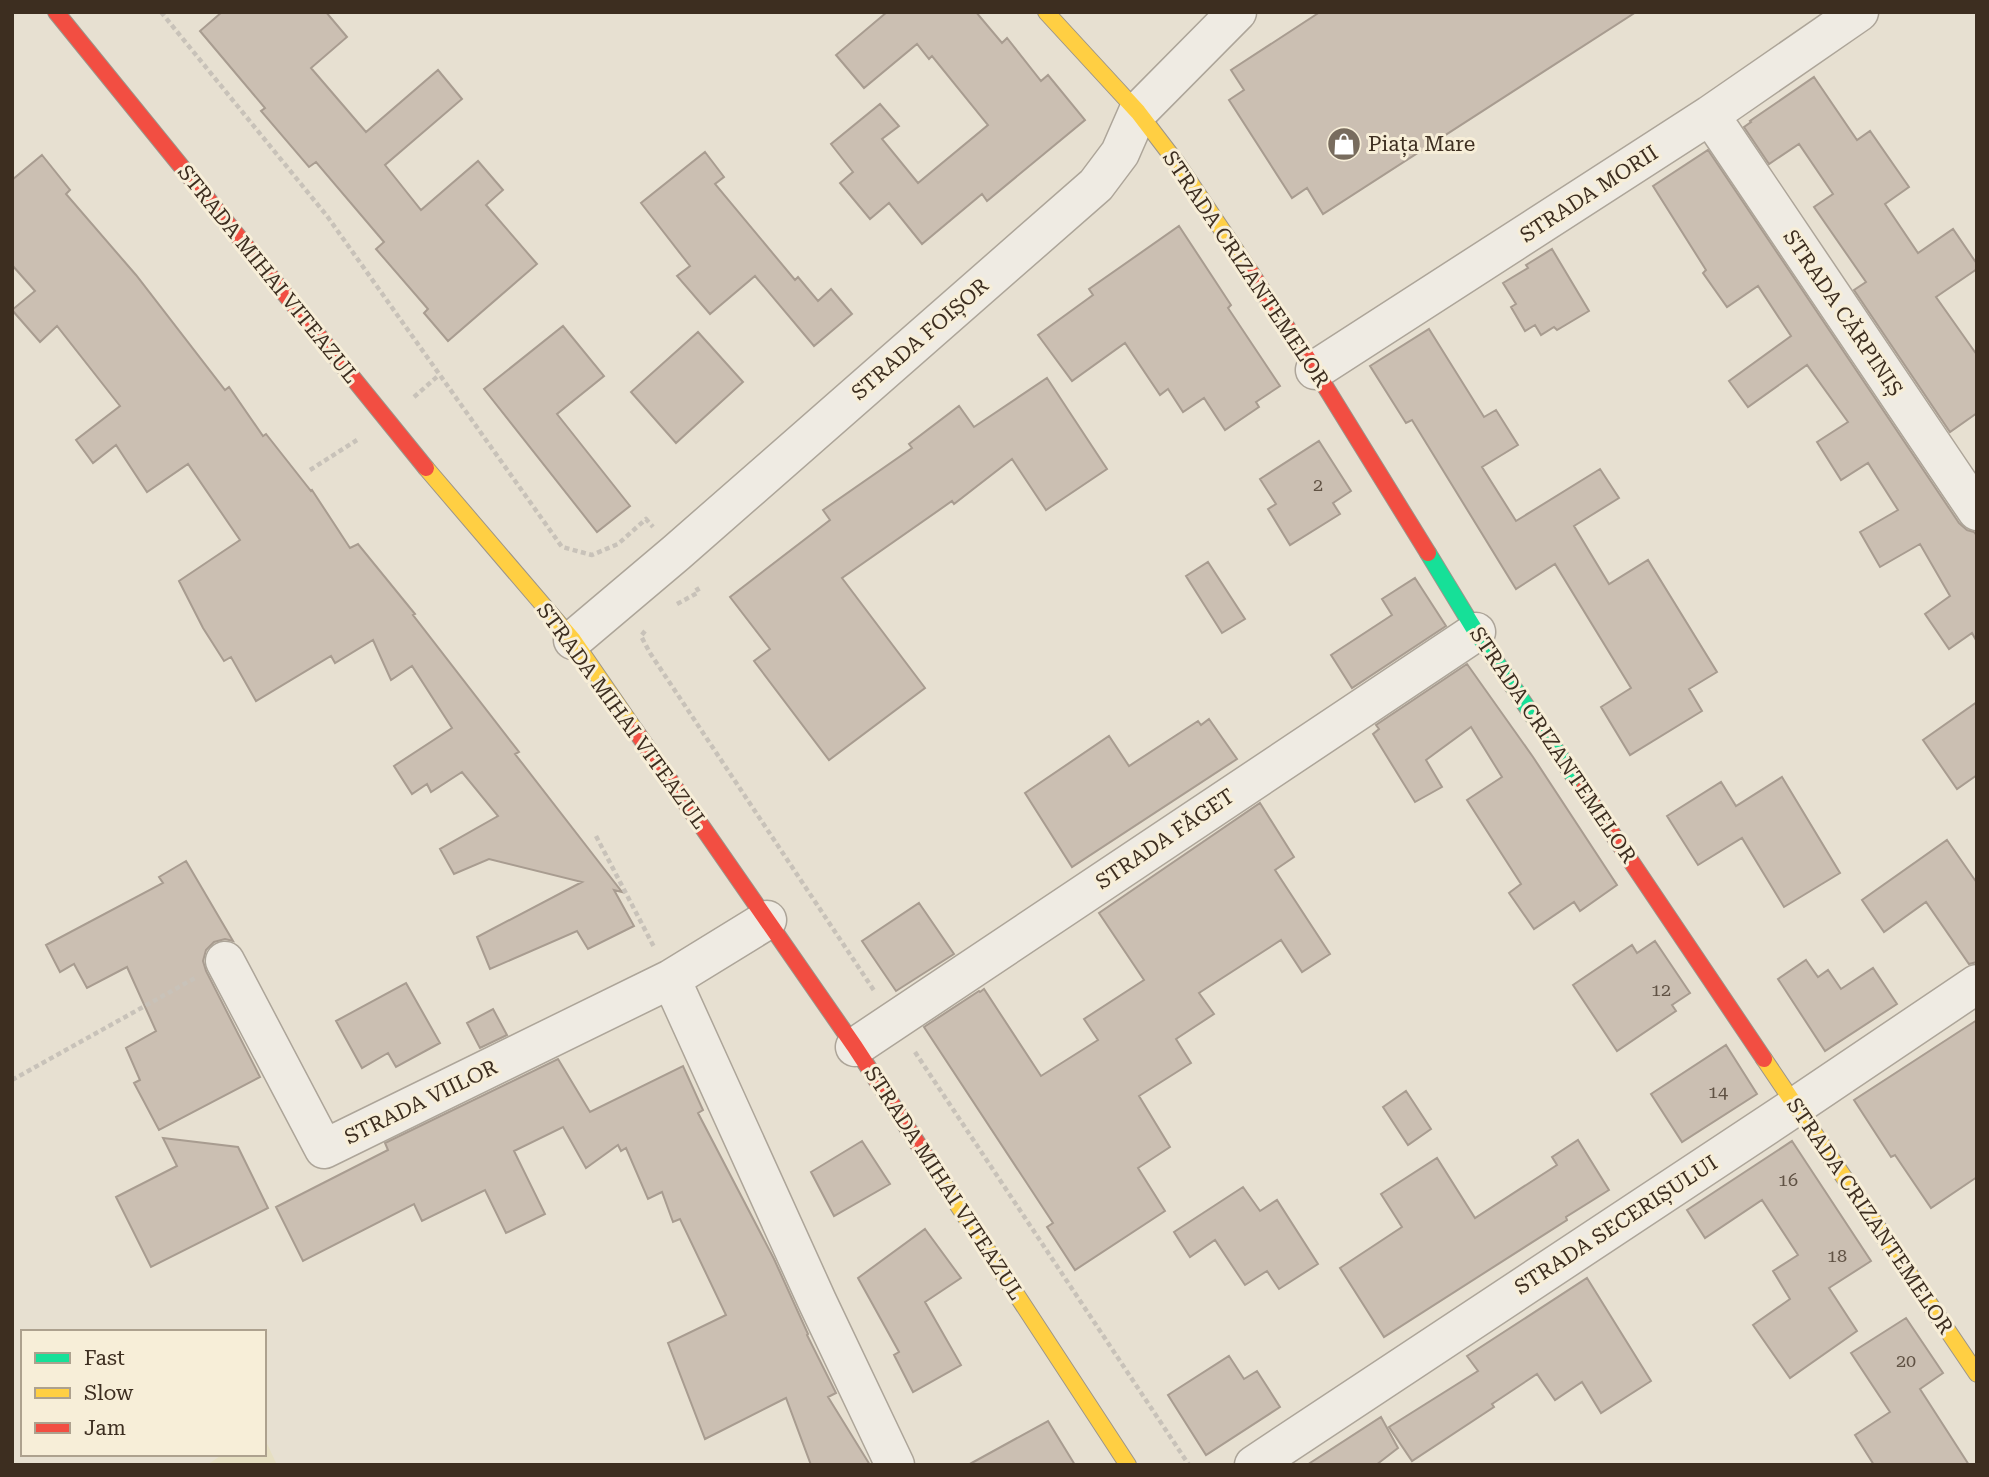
<svg xmlns="http://www.w3.org/2000/svg" width="1989" height="1477" viewBox="0 0 1989 1477" font-family="'Roboto Serif',serif">
  <style>
    .farmland { fill: #e6dfc2 }
    .building { fill: #cbbfb2; stroke: #a89c90; stroke-width: 2 }
    .lines { fill: none; stroke-linecap: round; stroke-linejoin: round }
    .street-casing { stroke: #ada599; stroke-width: 41 }
    .fast-casing { stroke: #9c958a; stroke-width: 18 }
    .slow-casing { stroke: #9c958a; stroke-width: 18 }
    .jam-casing { stroke: #9c958a; stroke-width: 18 }
    .path { stroke: #c8c2b9; stroke-width: 4.5; stroke-dasharray: 5 3.5; stroke-linecap: butt }
    .street { stroke: #efebe3; stroke-width: 38 }
    .fast { stroke: #16e098; stroke-width: 16 }
    .slow { stroke: #ffcf43; stroke-width: 16 }
    .jam { stroke: #f24e42; stroke-width: 16 }
    .labels { text-anchor: middle; dominant-baseline: central; stroke-width: 6; stroke-linejoin: round; paint-order: stroke }
    .number-label { font-size: 18px; fill: #605244 }
    .poi-label { font-size: 21px; fill: #3d2e20; stroke: #f7eed8; text-anchor: start }
    .street-label { font-size: 21px; fill: #3d2e20; stroke: #f7eed8 }
  </style>
  <rect width="100%" height="100%" fill="#e7e0d1"/>
  <!-- farmland -->
  <path class="farmland" d="M264,1437l13,28h-70l16,-11h41z"/>
  <!-- building -->
  <path class="building" d="M222,12h104l21,25 -36,31 55,64 72,-62 24,29 -77,66 36,45 57,-49 25,29 -17,15 51,59 -89,77 -24,-28 4,-4 -52,-60 8,-7 -68,-80 -7,5 -48,-56 4,-3 -65,-77z
    M887,12h89l26,31 5,-5 34,43 7,-6 37,45 -98,81 -5,-7 -60,50 -33,-41 -19,16 -30,-36 13,-11 -22,-28 49,-40 19,22 -17,13 36,44 70,-58 -56,-69 -3,3 -12,-15 -53,44 -28,-33z
    M1320,12h316l-313,202 -16,-26 -15,10 -63,-98 15,-10 -13,-20z
    M1814,77l43,63 13,-9 39,56 -24,17 33,49 35,-24 24,35v5l-41,28 41,58v58l-27,19 -96,-142 12,-8 -52,-75 19,-13 -34,-50 -30,20 -25,-37 7,-5 -1,-1z
    M1708,150l251,373 8,7 7,2 3,4v106l-5,-9 -23,16 -24,-35 25,-18 -30,-52 -40,23 -20,-35 38,-22 -30,-47 -27,17 -24,-38 31,-20 -41,-57 -59,42 -19,-26 62,-45 -33,-50 -31,21 -24,-34 3,-3 -53,-84z
    M705,152l19,25 -9,7 80,96 3,-3 20,24 13,-12 21,25 -38,32 -59,-70 -45,38 -33,-38 13,-10 -49,-63z
    M42,155l28,35 -4,4 70,81 89,115 4,-3 34,49 3,-2 45,57 1,-1 38,58 8,-4 57,70 -2,1 106,137 -4,2 107,138 -8,-2 20,36 -46,23 -11,-18 -87,38 -13,-32 105,-55 -93,-23 -35,15 -14,-25 58,-33 -36,-44 -31,20 -4,-8 -15,10 -18,-28 58,-38 -40,-62 -21,14 -18,-40 -38,23 -4,-7 -75,45 -25,-44 -7,4 -21,-33 -24,-47 61,-41 -52,-76 -41,28 -31,-47 -23,18 -17,-23 44,-34 -63,-80 -17,16 -28,-32 23,-19 -23,-26v-85z
    M1179,226l52,79 -3,3 52,78 -24,16 3,5 -34,23 -21,-32 -21,14 -15,-23 -8,6 -35,-52 -53,38 -34,-46 55,-40 -4,-6z
    M1552,249l37,62 -32,19 -3,-3 -13,8 -6,-10 -10,6 -14,-24 5,-3 -13,-21 25,-15 -2,-3z
    M563,326l41,50 -47,38 73,92 -33,26 -113,-143z
    M1429,329l55,88 12,-7 22,35 -36,22 34,54 84,-52 19,29 -45,28 35,58 39,-24 69,112 -28,17 13,22 -72,44 -29,-48 30,-19 -76,-124 -39,25 -104,-169 -6,3 -36,-57z
    M698,332l45,50 -67,61 -45,-51z
    M1047,378l60,91 -61,41 -34,-51 -58,45 -2,-3 -110,77 83,110 -96,72 -75,-99 16,-12 -40,-52 100,-77 -7,-10 89,-62 -3,-4 50,-38 15,21z
    M1319,441l32,50 -18,12 7,11 -50,31 -22,-36 8,-5 -16,-25z
    M1208,562l37,57 -23,14 -36,-57z
    M1415,578l31,48 -94,62 -21,-33 61,-40 -10,-16z
    M1467,664l66,93 84,128 -37,26 -6,-9 -40,27 -25,-36 12,-9 -54,-84 35,-23 -31,-50 -45,33 16,27 -27,15 -42,-68 6,-5 -3,-4z
    M1977,702v73l-20,14 -34,-49z
    M1209,719l28,40 -165,108 -47,-74 84,-57 20,30 69,-45 3,4z
    M1782,777l58,96 -56,34 -42,-69 -44,27 -31,-49 54,-34 15,24z
    M1260,803l34,54 -19,13 55,84 -28,18 -21,-32 -82,53 15,21 -38,25 15,24 -52,33 31,51 -32,21 27,43 -90,59 -28,-43 6,-4 -129,-196 55,-36 1,1 4,-3 57,87 57,-36 -14,-21 60,-39 -45,-67z
    M1947,840l30,43v79l-8,2 -43,-62 -42,30 -22,-32z
    M186,861l47,80 -8,-2 -11,3 -8,8 -3,11 3,10 54,106 -101,53 -25,-47 6,-3 -14,-32 30,-17 -29,-64 -40,21 -13,-24 -14,8 -14,-27 117,-62 -4,-6z
    M919,903l35,51 -58,37 -34,-50z
    M1655,941l35,52 -18,12 4,6 -59,40 -44,-66 59,-40 5,8z
    M1806,960l12,17 10,-7 13,19 32,-21 24,36 -72,47 -47,-72z
    M406,983l34,60 -44,24 -8,-14 -26,15 -26,-47z
    M493,1009l14,26 -27,13 -13,-25z
    M1977,1020v157l-46,31 -36,-53 -4,2 -37,-57z
    M1726,1045l31,49 -75,48 -31,-48z
    M558,1059l32,53 93,-46 20,44 -5,3 76,146 34,75 -1,1 29,58 -8,4 42,68h-59l-25,-67 -81,41 -37,-96 58,-28 -46,-96 -7,3 -11,-30 -14,7 -22,-51 -5,3 -3,-6 -32,23 -23,-41 -49,24 31,63 -39,19 -21,-43 -63,31 -8,-17 -111,57 -27,-54 112,-57 -3,-7z
    M1406,1091l25,38 -23,16 -25,-38z
    M163,1138l75,9 30,61 -117,59 -35,-70 61,-31z
    M1578,1140l31,50 -43,27 1,3 -183,117 -44,-69 62,-41 -21,-33 56,-36 38,60 82,-53 -5,-8z
    M862,1141l28,43 -56,32 -23,-44z
    M1792,1141l79,120 -42,27 28,43 -67,47 -37,-53 37,-26 -17,-28 25,-16 -36,-55 -57,38 -18,-28z
    M1243,1187l17,24 17,-11 41,64 -39,25 -12,-18 -22,14 -30,-45 -25,17 -16,-25z
    M925,1229l36,49 -36,24 36,63 -48,27 -19,-37 5,-3 -41,-74z
    M1587,1278l64,103 -50,32 -19,-31 -27,18 -18,-26 -45,30 2,3 -82,54 -23,-34 89,-56 -11,-15z
    M1906,1318l37,55 -23,16 49,76h-95l-19,-30 35,-23 -39,-59z
    M1229,1356l15,23 13,-8 23,36 -74,48 -38,-60z
    M1381,1417l17,31 -22,17h-69z
    M1048,1421l27,44h-107z"/>
  <g class="lines">
    <!-- street casing -->
    <g class="street-casing">
      <path id="street" d="M1710,115l267,396
        M1315,370l395,-255 149,-103
        M573,640l103,-87 420,-368 24,-32 18,-41 99,-100
        M767,920l-96,59 146,322 78,164
        M225,961l99,188 347,-170
        M855,1047l621,-415
        M1254,1465l542,-359 181,-122"/>
    </g>
    <!-- fast casing -->
    <g class="fast-casing">
      <path id="fast" d="M1428,553l48,79 107,158"/>
    </g>
    <!-- slow casing -->
    <g class="slow-casing">
      <path id="slow" d="M1046,12l92,100 39,51 74,110
        M426,468l147,172 62,90
        M1764,1059l213,315
        M929,1161l199,304"/>
    </g>
    <!-- jam casing -->
    <g class="jam-casing">
      <path id="jam" d="M56,12l370,456
        M1251,273l64,97 113,183
        M635,730l220,317 74,114
        M1583,790l181,269"/>
    </g>
    <!-- path -->
    <path class="path" d="M161,12l166,204 235,331 30,8 26,-11 28,-25 7,8
      M414,397l25,-22
      M310,470l47,-30
      M677,604l22,-12 -4,-7
      M645,631l-4,5 9,17 225,339
      M596,836l58,111
      M915,1052l274,413
      M12,1080l183,-102"/>
    <!-- street -->
    <use href="#street" class="street"/>
    <!-- fast -->
    <use href="#fast" class="fast"/>
    <!-- slow -->
    <use href="#slow" class="slow"/>
    <!-- jam -->
    <use href="#jam" class="jam"/>
  </g>
  <!-- icons -->
  <defs>
    <g id="shop-disc" transform="scale(1.75)"><circle r="9.5" fill="#786c5e" stroke="#f7eed8"/><path d="M-5-2.5h2.3a2.7 3.5 0 0 1 5.4 0H5L5.5 6h-11ZM-1.5-2.5h3a1.5 2.3 0 0 0-3 0Z" fill="#fff"/></g>
  </defs>
  <g fill-rule="evenodd">
    <use href="#shop-disc" x="1344" y="144"/>
  </g>
  <g class="labels">
    <!-- number labels -->
    <g class="number-label">
      <text x="1318" y="484">2</text>
      <text x="1661" y="989">12</text>
      <text x="1718" y="1091">14</text>
      <text x="1788" y="1179">16</text>
      <text x="1837" y="1255">18</text>
      <text x="1906" y="1360">20</text>
    </g>
    <!-- poi labels -->
    <g class="poi-label">
      <text x="1368" y="144">Piața Mare</text>
    </g>
    <!-- street labels -->
    <g class="street-label">
      <text transform="translate(1589 194) rotate(-33)">STRADA MORII</text>
      <text transform="translate(1246 269) rotate(56)">STRADA CRIZANTEMELOR</text>
      <text transform="translate(268 274) rotate(51)">STRADA MIHAI VITEAZUL</text>
      <text transform="translate(1843 313) rotate(56)">STRADA CĂRPINIȘ</text>
      <text transform="translate(920 339) rotate(-41)">STRADA FOIȘOR</text>
      <text transform="translate(622 716) rotate(54)">STRADA MIHAI VITEAZUL</text>
      <text transform="translate(1553 745) rotate(56)">STRADA CRIZANTEMELOR</text>
      <text transform="translate(1165 839) rotate(-34)">STRADA FĂGET</text>
      <text transform="translate(421 1102) rotate(-26)">STRADA VIILOR</text>
      <text transform="translate(944 1183) rotate(57)">STRADA MIHAI VITEAZUL</text>
      <text transform="translate(1870 1216) rotate(56)">STRADA CRIZANTEMELOR</text>
      <text transform="translate(1616 1225) rotate(-33)">STRADA SECERIȘULUI</text>
    </g>
  </g>
  <!-- border -->
  <rect width="1989" height="1477" fill="none" stroke="#3d2e20" stroke-width="28"/>
  <!-- legend -->
  <rect x="21" y="1330" width="245" height="126" fill="#f7eed8" stroke="#ada18e" stroke-width="2"/>
  <rect x="35" y="1353" width="35" height="10" fill="#16e098" stroke="#ada18e" stroke-width="2"/>
  <text x="84" y="1365" font-size="21" fill="#3d2e20">Fast</text>
  <rect x="35" y="1388" width="35" height="10" fill="#ffcf43" stroke="#ada18e" stroke-width="2"/>
  <text x="84" y="1400" font-size="21" fill="#3d2e20">Slow</text>
  <rect x="35" y="1423" width="35" height="10" fill="#f24e42" stroke="#ada18e" stroke-width="2"/>
  <text x="84" y="1435" font-size="21" fill="#3d2e20">Jam</text>
</svg>
